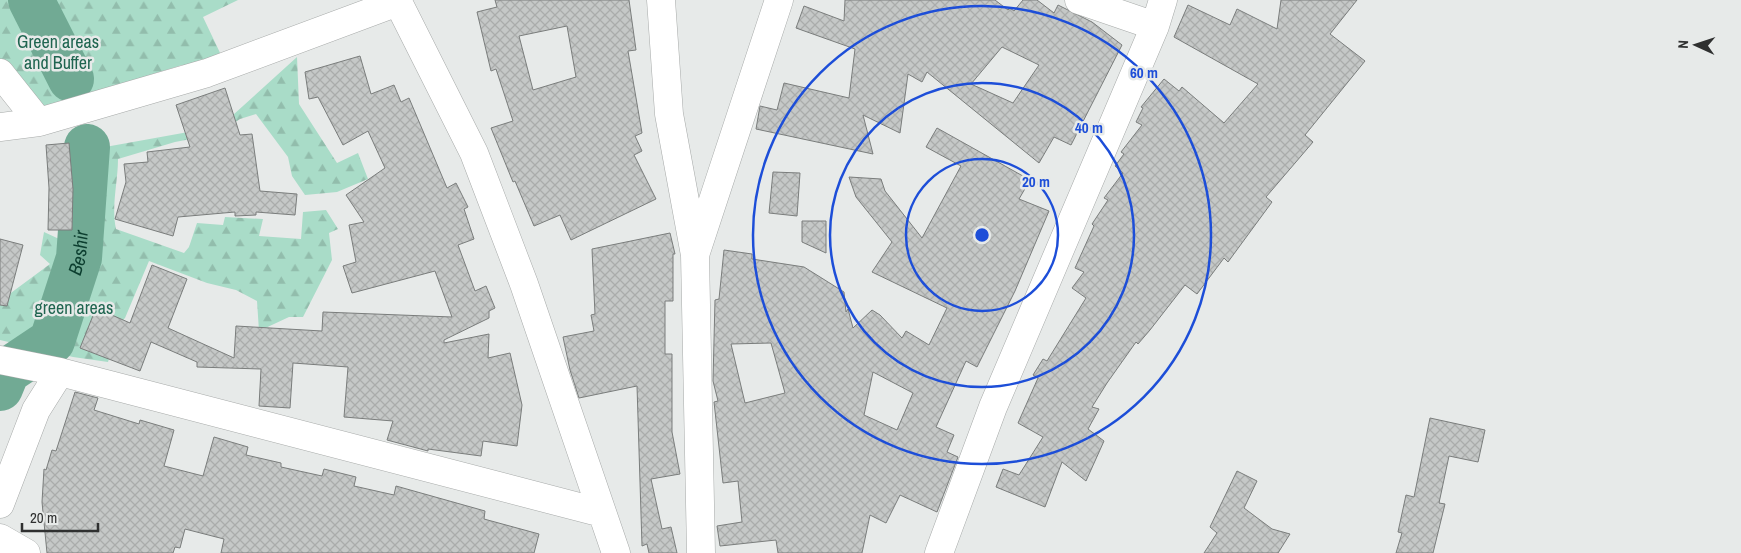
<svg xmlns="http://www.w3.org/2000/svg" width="1741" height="553" viewBox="0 0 1741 553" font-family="'Archivo Narrow',sans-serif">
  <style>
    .forest { fill: url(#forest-firs) }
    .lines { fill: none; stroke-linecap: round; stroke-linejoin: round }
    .river { stroke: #71aa94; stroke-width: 46 }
    .building { fill: url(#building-cross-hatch); stroke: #7a7d7c; fill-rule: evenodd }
    .minor-casing { stroke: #a7aaa9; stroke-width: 29 }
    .minor { stroke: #fff; stroke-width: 28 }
    .ring { fill: none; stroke: #1d4ed8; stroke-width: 2.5 }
    .labels { text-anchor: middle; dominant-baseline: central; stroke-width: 5; stroke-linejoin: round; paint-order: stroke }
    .park-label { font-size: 18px; fill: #1f6550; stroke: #e7eae9 }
    .water-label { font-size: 19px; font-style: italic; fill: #0c3e2f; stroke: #e7eae9 }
    .centre { fill: #1d4ed8; stroke: #e7eae9; stroke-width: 2.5 }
    .ring-label { font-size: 15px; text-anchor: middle; font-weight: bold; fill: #1d4ed8; stroke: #e7eae9; stroke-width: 5; stroke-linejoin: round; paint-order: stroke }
  </style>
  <defs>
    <pattern id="forest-firs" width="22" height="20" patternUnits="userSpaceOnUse" patternTransform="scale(1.25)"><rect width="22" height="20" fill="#a9dcc8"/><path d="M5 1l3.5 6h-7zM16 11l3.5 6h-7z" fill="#92bdac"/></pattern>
    <pattern id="building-cross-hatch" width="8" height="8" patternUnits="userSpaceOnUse" patternTransform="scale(1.25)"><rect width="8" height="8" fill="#c5c8c7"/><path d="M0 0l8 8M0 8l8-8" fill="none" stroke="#aaacab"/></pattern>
  </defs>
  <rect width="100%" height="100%" fill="#e7eae9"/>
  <!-- forest -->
  <path class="forest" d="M0,0h238l-35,17 19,40 -36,20 -4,-12 -100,31 -39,18 -43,-52z
    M297,57l2,47 38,59 21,-10 10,26 -31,13 -32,3 -13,-19 -4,-19 -32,-43 -16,5 -23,15 -42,8 -57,17c0,23 -7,47 -2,70l68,24 5,-6 8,-24 26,2 2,-8 38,2 -4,17 42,3 2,-27 23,-2 12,19 -9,4 3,27 -29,57h-14l-30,14 -2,-30 -21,-11 -29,-7 -58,-22 -24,57 -6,6 -11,38 -35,-5 -73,-17v-39l50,-37 -10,-9 4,-23 13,6 22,4 7,-9 -9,-78 6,-4 122,-22 28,-14z"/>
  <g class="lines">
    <!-- river -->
    <g class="river">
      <path d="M31,0l40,79"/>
      <path id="s1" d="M0,388l7,-17 45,-30 27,-83 8,-111"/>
    </g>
  </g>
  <!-- building -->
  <path class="building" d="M495,0h134l7,50 -8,1 14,82 -7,3 7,15 -8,4 22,44 -85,41 -11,-25 -26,11 -19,-45 -2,1 -22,-54 22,-7 -17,-52 -5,2 -14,-59 20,-5zM567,26l9,51 -43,13 -14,-54z
    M845,0h150l13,10 2,-2 4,3 9,-11h14l17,13 4,-8 34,17 30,23 -51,100 -17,-8 -15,26 -112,-91 -5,10 -14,-8 -8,59 -37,-18 10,39 -117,-25 4,-23 17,4 7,-27 65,15 6,-49 -59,-21 8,-22 40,15zM1002,47l37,18 -26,38 -42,-19z
    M1281,0h76l-27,34 35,27 -60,74 8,7 -47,55 6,5 -44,60 -4,-4 -27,36 -12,-9 -35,45 -12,14 -2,-2 -29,41 -15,24 7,2 -11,20 16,12 -18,40 -24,-19 -17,45 -49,-20 7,-18 16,6 24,-38 -25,-14 20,-45 -5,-3 10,-16 4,2 39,-63 -14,-10 12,-16 -9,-4 19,-42 -2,-2 16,-24 -4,-2 19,-25 -8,-7 9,-12 -3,-2 21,-27 -6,-3 7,-14 -2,-1 23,-28 15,12 3,-4 42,36 34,-39 -84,-47 14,-32 42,20 7,-16 40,20z
    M360,56l11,38 23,-9 7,17 8,-4 38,90 9,-5 12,24 -4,2 10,30 -16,6 17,46 11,-5 9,22 -6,3v7l-45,22v3l45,-9 -1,24 22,-5 12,52 -5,41 -34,-5 -2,15 -53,-7v2l-41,-11 6,-19 -49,-4 4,-50 -55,-4 -3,45 -31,-2 2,-37 -64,-2v-5l-46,-20 -11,29 -60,-23 16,-40 34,15 22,-58 35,14 -19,49 66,30 2,-32 86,5 1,-19 129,5 -17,-46 -83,22 -9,-27 13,-4 -7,-37 15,-3 -18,-27 39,-27 -17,-37 -25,14 -25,-48 -9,2 -4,-27z
    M225,88l15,47 12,-1 8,57 37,3 -2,21 -39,-3v3l-21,1v-4l-57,5 -5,19 -58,-17 11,-37 -2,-18 24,-2 -1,-10 43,-5 -14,-42z
    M937,128l93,52 -11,19 30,12 -34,80 -38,76 -11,-6 -30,66 18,8 -7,17 11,5 -21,55 -37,-17 -14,28 -16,-8 -8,38h-84l-2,-13 -56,6 -3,-20 25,-4 -4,-41 -15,2 -9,-81 4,-1 -5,-20 2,-81 4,-1 5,-49 28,4v5l52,8 40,25 2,20 2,-3 5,19 19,-18 8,5 22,23 4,-7 23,14 18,-37 -75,-36 20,-30 -36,-45 -7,-20 32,2 4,12 37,47 39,-72 -35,-19zM771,343l14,50 -40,10 -14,-59zM873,372l40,21 -16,37 -33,-15z
    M69,143l4,46 -1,41h-24l1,-42 -3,-43z
    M773,172l27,1 -3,43 -28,-3z
    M802,221h24v32l-24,-11z
    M670,233l5,21h-2v47h-8v53h7v78l8,42 -29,5 11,50 9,-2 6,26h-28l-2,-9 -5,2 -5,-160 -58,12 -9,-28 -7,-33 31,-6 -3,-16 4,-1 -3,-65z
    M0,239l23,6 -16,61 -7,-1z
    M75,392l23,6 -4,12 45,14 1,-4 34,10 -10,36 39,10 11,-39 34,10 -2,8 35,8v4l41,9 2,-7 32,8 -2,9 40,9 2,-9 89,25 -1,8 55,15 -5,19h-313l3,-14 -39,-10 -5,19 -5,-1 -2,6h-126l-5,-51 2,-33 2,1 6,-20 4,1z
    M1430,418l55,12 -7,32 -29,-6 -10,47 6,1 -12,49h-37l6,-20 -4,-1 8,-37 8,2z
    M1237,471l20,10 -13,27 28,21 18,5 -12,19h-74l13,-20 -7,-6z"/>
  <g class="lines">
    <!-- minor casing -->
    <g class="minor-casing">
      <path id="minor" d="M397,0l77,153 50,131 92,269
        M661,0l8,114 26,141 6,298
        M1079,0l76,26
        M0,73l39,49
        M0,127l39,-5 168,-49 191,-71
        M696,252l83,-252
        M0,360l60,12 542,141
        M0,504l36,-94 24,-38
        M0,538l26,15
        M939,553l54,-146 162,-381 8,-26"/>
    </g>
    <!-- minor -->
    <use href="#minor" class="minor"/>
  </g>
  <!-- distance rings -->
  <g class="ring">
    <circle cx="982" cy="235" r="76"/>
    <circle cx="982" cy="235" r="152"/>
    <circle cx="982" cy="235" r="229"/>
  </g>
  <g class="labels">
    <!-- park labels -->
    <g class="park-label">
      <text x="58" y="41">Green areas<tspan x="58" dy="21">and Buffer</tspan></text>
      <text x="74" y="307">green areas</text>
    </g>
    <!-- water labels -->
    <g class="water-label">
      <text stroke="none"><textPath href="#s1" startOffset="165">Beshir</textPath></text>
    </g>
  </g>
  <circle cx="982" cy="235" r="8" class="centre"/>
  <g class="ring-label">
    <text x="1144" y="78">60 m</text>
    <text x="1089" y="133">40 m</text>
    <text x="1036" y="187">20 m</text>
  </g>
  <!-- north arrow -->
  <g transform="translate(1696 45) rotate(273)" stroke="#e7eae9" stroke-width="4" paint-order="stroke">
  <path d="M0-4L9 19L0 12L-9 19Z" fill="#2f3030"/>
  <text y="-8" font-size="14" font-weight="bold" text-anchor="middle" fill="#2f3030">N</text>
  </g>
  <!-- scale -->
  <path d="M22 523v8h76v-8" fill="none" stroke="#2f3030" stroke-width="2.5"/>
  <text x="30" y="523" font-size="15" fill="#2f3030" stroke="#e7eae9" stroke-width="4" paint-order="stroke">20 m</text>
</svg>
